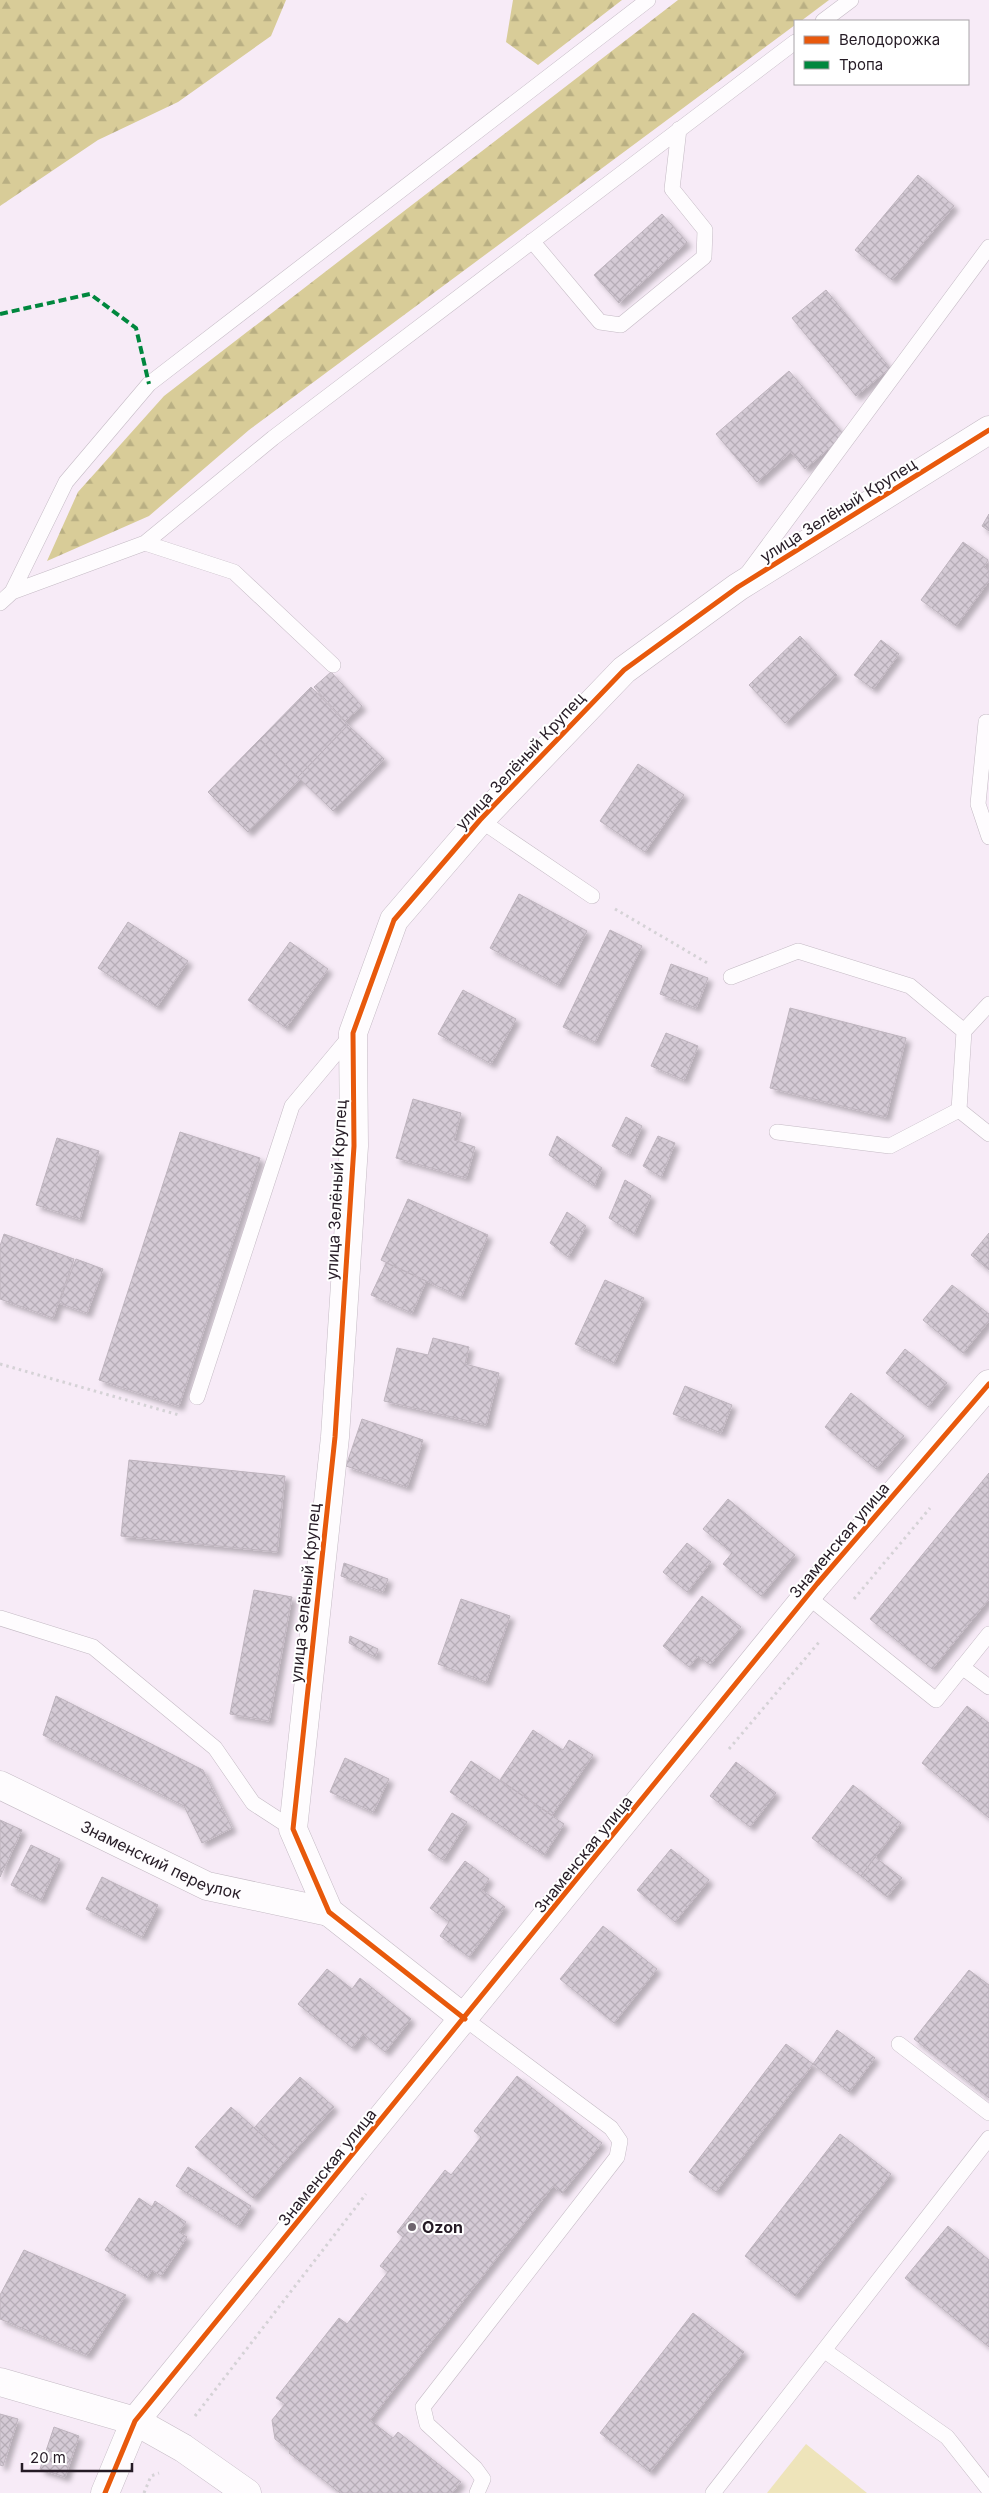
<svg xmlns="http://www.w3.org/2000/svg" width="989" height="2493" viewBox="0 0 989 2493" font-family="Inter,sans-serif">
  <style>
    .forest { fill: url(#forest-firs) }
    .park { fill: #eee4ba }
    .building { fill: url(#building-cross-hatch); stroke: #beb4be; filter: url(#shadow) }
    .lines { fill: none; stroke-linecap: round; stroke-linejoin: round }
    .lane-casing { stroke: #c5bbc5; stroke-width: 16 }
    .street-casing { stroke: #c5bbc5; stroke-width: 29 }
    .path { stroke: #d5d2d6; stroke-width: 3; stroke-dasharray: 2.5 4; stroke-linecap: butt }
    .lane { stroke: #fefcfe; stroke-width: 15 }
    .street { stroke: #fefcfe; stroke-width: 28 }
    .quiet { stroke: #00873e; stroke-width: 4; stroke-dasharray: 8 4; stroke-linecap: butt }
    .cycleway-casing { stroke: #fff; stroke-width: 8 }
    .cycleway { stroke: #e8590c; stroke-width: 5 }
    .poi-dot { fill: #6e646e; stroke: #fff; stroke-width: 2 }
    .labels { text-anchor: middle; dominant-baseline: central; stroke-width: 4; stroke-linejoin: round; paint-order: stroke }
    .street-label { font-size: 16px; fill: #251b25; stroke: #fff }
    .poi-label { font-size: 16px; font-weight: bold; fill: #251b25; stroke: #fff; text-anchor: start }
  </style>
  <defs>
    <pattern id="forest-firs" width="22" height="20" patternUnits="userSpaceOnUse" patternTransform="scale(1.25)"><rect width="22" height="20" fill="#d8cc98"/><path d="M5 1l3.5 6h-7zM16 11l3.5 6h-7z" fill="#b9af83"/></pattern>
    <pattern id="building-cross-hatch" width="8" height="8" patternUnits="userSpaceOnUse" patternTransform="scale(1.25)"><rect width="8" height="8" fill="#d4cad5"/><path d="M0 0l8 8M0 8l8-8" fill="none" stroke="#b6adb7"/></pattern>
    <filter id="shadow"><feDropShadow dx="4.5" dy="4.5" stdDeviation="2.5" flood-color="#0004"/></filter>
  </defs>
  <rect width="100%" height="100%" fill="#f7ebf7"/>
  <!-- forest -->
  <path class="forest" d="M0,0h286l-15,36 -93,66 -80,38 -98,66z
    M513,0h109l-84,65 -32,-23z
    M678,0h151l-28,21h-6v4l-546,405 -100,86 -102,45 31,-69 86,-96z"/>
  <!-- park -->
  <path class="park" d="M806,2444l61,49h-100z"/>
  <!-- building -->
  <path class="building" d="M918,175l36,31 -62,74 -37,-30z
    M662,214l25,28 -68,61 -25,-28z
    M826,290l64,78 -34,28 -64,-78z
    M789,371l55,64 -39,34 -14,-17 -34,30 -41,-48z
    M989,514v17l-7,-5z
    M963,542l25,18 -4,7 5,4v10l-33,45 -35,-26z
    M800,636l37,39 -52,48 -36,-38z
    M881,640l18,14 -26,35 -19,-14z
    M331,672l31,34 -17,15 -31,-34z
    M311,687l37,38 -50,52 -38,-38z
    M348,725l36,34 -51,52 -35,-34z
    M260,739l40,40 -52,53 -40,-40z
    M638,764l46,31 -39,57 -45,-31z
    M519,894l68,37 -29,54 -68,-37z
    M128,922l60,39 -31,46 -59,-39z
    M610,930l32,16 -47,96 -32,-15z
    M290,942l38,27 -42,59 -38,-28z
    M671,964l37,14 -12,30 -36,-14z
    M463,990l53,29 -25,45 -53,-30z
    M790,1008l116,30 -20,79 -116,-29z
    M666,1033l32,13 -14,34 -33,-14z
    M413,1099l48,14 -7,27 21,7 -9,31 -70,-20z
    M626,1117l16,9 -13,29 -17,-9z
    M180,1132l80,26 -81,248 -80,-26z
    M557,1136l45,32 -8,18 -45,-31z
    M658,1136l17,7 -14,34 -18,-11z
    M57,1138l42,13 -19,68 -44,-14z
    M625,1180l26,16 -17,38 -25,-16z
    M408,1199l80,36 -27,62 -80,-37z
    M567,1212l19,14 -18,31 -18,-14z
    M989,1233v37l-18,-15z
    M4,1234l70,25 -21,59 -53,-19v-53z
    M76,1259l27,10 -16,44 -28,-10z
    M386,1263l40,18 -14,32 -41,-18z
    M605,1280l39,18 -30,65 -39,-19z
    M952,1285l37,29v7l-26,32 -40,-33z
    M433,1338l36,9 -4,17 34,9 -13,52 -102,-24 13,-53 31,7z
    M905,1349l42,34 -19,24 -42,-34z
    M685,1386l47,19 -11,28 -48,-19z
    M851,1393l53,43 -28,33 -51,-42z
    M362,1419l61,21 -16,47 -61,-21z
    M129,1460l156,16 -8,76 -156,-16z
    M989,1473v126l-57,70 -62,-50z
    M728,1499l67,56 -34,41 -38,-32 9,-11 -29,-24z
    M687,1543l24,19 -24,30 -24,-20z
    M344,1563l44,16 -5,13 -42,-16z
    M254,1590l38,7 -23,124 -39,-7z
    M702,1596l39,31 -31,38 -12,-9 -9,11 -26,-21z
    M461,1599l49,17 -24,66 -48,-18z
    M350,1636l28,13 -3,8 -26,-14z
    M56,1696l147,74 29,58 -30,15 -18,-37 -141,-71z
    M967,1706l22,17v95l-67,-55z
    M533,1730l30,20 6,-10 24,15 -41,60 -52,-35z
    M345,1758l44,21 -16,33 -43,-20z
    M471,1761l93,63 -20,31 -94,-63z
    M736,1762l40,31 -26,34 -40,-31z
    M853,1785l48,38 -40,53 -49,-38z
    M452,1813l15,9 -24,38 -15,-10z
    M0,1820l22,10 -22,47z
    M31,1845l29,14 -19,41 -30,-15z
    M671,1849l38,31 -34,42 -38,-32z
    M875,1857l27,21 -15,19 -26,-21z
    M465,1861l24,18 -7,11 23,17 -36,50 -29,-21 9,-14 -19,-14z
    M102,1877l56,28 -16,32 -56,-28z
    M603,1926l54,43 -43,54 -54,-44z
    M327,1969l25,20 8,-11 51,41 -26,33 -22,-18 -11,14 -54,-44z
    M969,1970l20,15v113l-75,-59z
    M837,2030l38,28 -26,34 -36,-28z
    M786,2044l27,20 -97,128 -27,-20z
    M517,2076l85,67 -40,50 -9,-7 -183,234 23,18 5,-6 63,50 -9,11h-112l-51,-40 1,-2 -15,-12 -3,-19 13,-16 -9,-6 63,-80 8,6 41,-52 -8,-6 23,-29 -6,-5 48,-62 6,5 30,-38 -7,-6z
    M300,2077l34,30 -46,51 -34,-30z
    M231,2107l57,51 -35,40 -58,-51z
    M840,2134l51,40 -96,122 -50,-40z
    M188,2167l63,39 -13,20 -62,-40z
    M139,2198l13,9 3,-6 31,21 -7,10 8,5 -26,39 -9,-6 -5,8 -42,-28z
    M948,2226l41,34v87l-84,-69z
    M24,2250l102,45 -39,60 -87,-36v-24z
    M693,2313l51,39 -94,120 -50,-39z
    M0,2414l18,5 -15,47 -3,-1z
    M54,2427l25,9 -14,41 -25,-8z"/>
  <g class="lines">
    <!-- lane casing -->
    <g class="lane-casing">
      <path id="lane" d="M823,21l28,-21
        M532,241l68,81 21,3 83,-68 1,-27 -33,-41 7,-60
        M145,543l128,-105 522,-396
        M747,574l242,-327
        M12,592l54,-110 83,-98 499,-384
        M0,603l12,-11 133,-49 89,29 99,93
        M986,722l-8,82 11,33
        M480,820l112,76
        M731,977l67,-26 112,35 54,45
        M989,1004l-25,27 -5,79 30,24
        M777,1132l113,14 69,-36
        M197,1397l95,-291 60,-72
        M807,1596l129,104 53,-66
        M0,1618l93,29 122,101 38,55 40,26
        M962,1667l27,20
        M465,2019l146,109 9,13 -3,16 -194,250 4,17 48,44 8,11 -6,14
        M899,2044l90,69
        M825,2351l122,86 42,53
        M713,2493l276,-355"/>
    </g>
    <!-- street casing -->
    <g class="street-casing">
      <g id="street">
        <path id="s1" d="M0,1785l207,101 122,26"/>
        <path d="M465,2019l-136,-107 -36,-83 42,-392 19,-291 -1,-113 41,-113 86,-100 144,-150 114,-83 251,-157"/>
        <path d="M0,2382l135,39 48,27 64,45"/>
        <path d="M105,2493l30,-72 682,-837 172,-200"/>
      </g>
    </g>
    <!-- path -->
    <path class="path" d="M615,909l94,55
      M0,1364l179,51
      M854,1599l76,-91
      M729,1749l91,-108
      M195,2416l171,-222
      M144,2493l7,-17 8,-3"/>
    <!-- lane -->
    <use href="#lane" class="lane"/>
    <!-- street -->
    <use href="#street" class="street"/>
    <!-- quiet -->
    <path class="quiet" d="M0,314l90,-20 46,34 13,56"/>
    <!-- cycleway casing -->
    <g class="cycleway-casing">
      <path id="cycleway" d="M465,2019l-136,-107 -36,-83 42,-392 19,-291 -1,-113 41,-113 86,-100 144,-150 114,-83 251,-157
        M105,2493l30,-72 682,-837 172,-200"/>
    </g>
    <!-- cycleway -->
    <use href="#cycleway" class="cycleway"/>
  </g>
  <!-- markers -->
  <circle class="poi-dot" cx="412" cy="2227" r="5"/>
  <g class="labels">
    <!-- street labels -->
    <g class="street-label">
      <text transform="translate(838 510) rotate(-32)">улица Зелёный Крупец</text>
      <text transform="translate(520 761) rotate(-47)">улица Зелёный Крупец</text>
      <text transform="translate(336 1190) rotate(-87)">улица Зелёный Крупец</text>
      <text transform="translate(839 1540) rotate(-50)">Знаменская улица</text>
      <text transform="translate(305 1593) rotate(-84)">улица Зелёный Крупец</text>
      <text transform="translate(583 1854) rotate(-51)">Знаменская улица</text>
      <text stroke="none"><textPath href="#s1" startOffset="178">Знаменский переулок</textPath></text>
      <text transform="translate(327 2167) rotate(-51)">Знаменская улица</text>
    </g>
    <!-- poi labels -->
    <g class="poi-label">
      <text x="422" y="2227">Ozon</text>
    </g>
  </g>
  <!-- legend -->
  <rect x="794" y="20" width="175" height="65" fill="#ffffff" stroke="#a8a4a8"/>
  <rect x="804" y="36" width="25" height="8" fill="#e8590c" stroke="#a8a4a8"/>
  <text x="839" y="45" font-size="15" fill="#251b25">Велодорожка</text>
  <rect x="804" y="61" width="25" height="8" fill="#00873e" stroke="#a8a4a8"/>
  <text x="839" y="70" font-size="15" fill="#251b25">Тропа</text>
  <!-- scale -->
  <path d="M22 2463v8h110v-8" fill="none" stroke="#251b25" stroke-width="2.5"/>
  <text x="30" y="2463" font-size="15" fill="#251b25" stroke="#ffffff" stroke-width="4" paint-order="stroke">20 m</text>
</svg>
